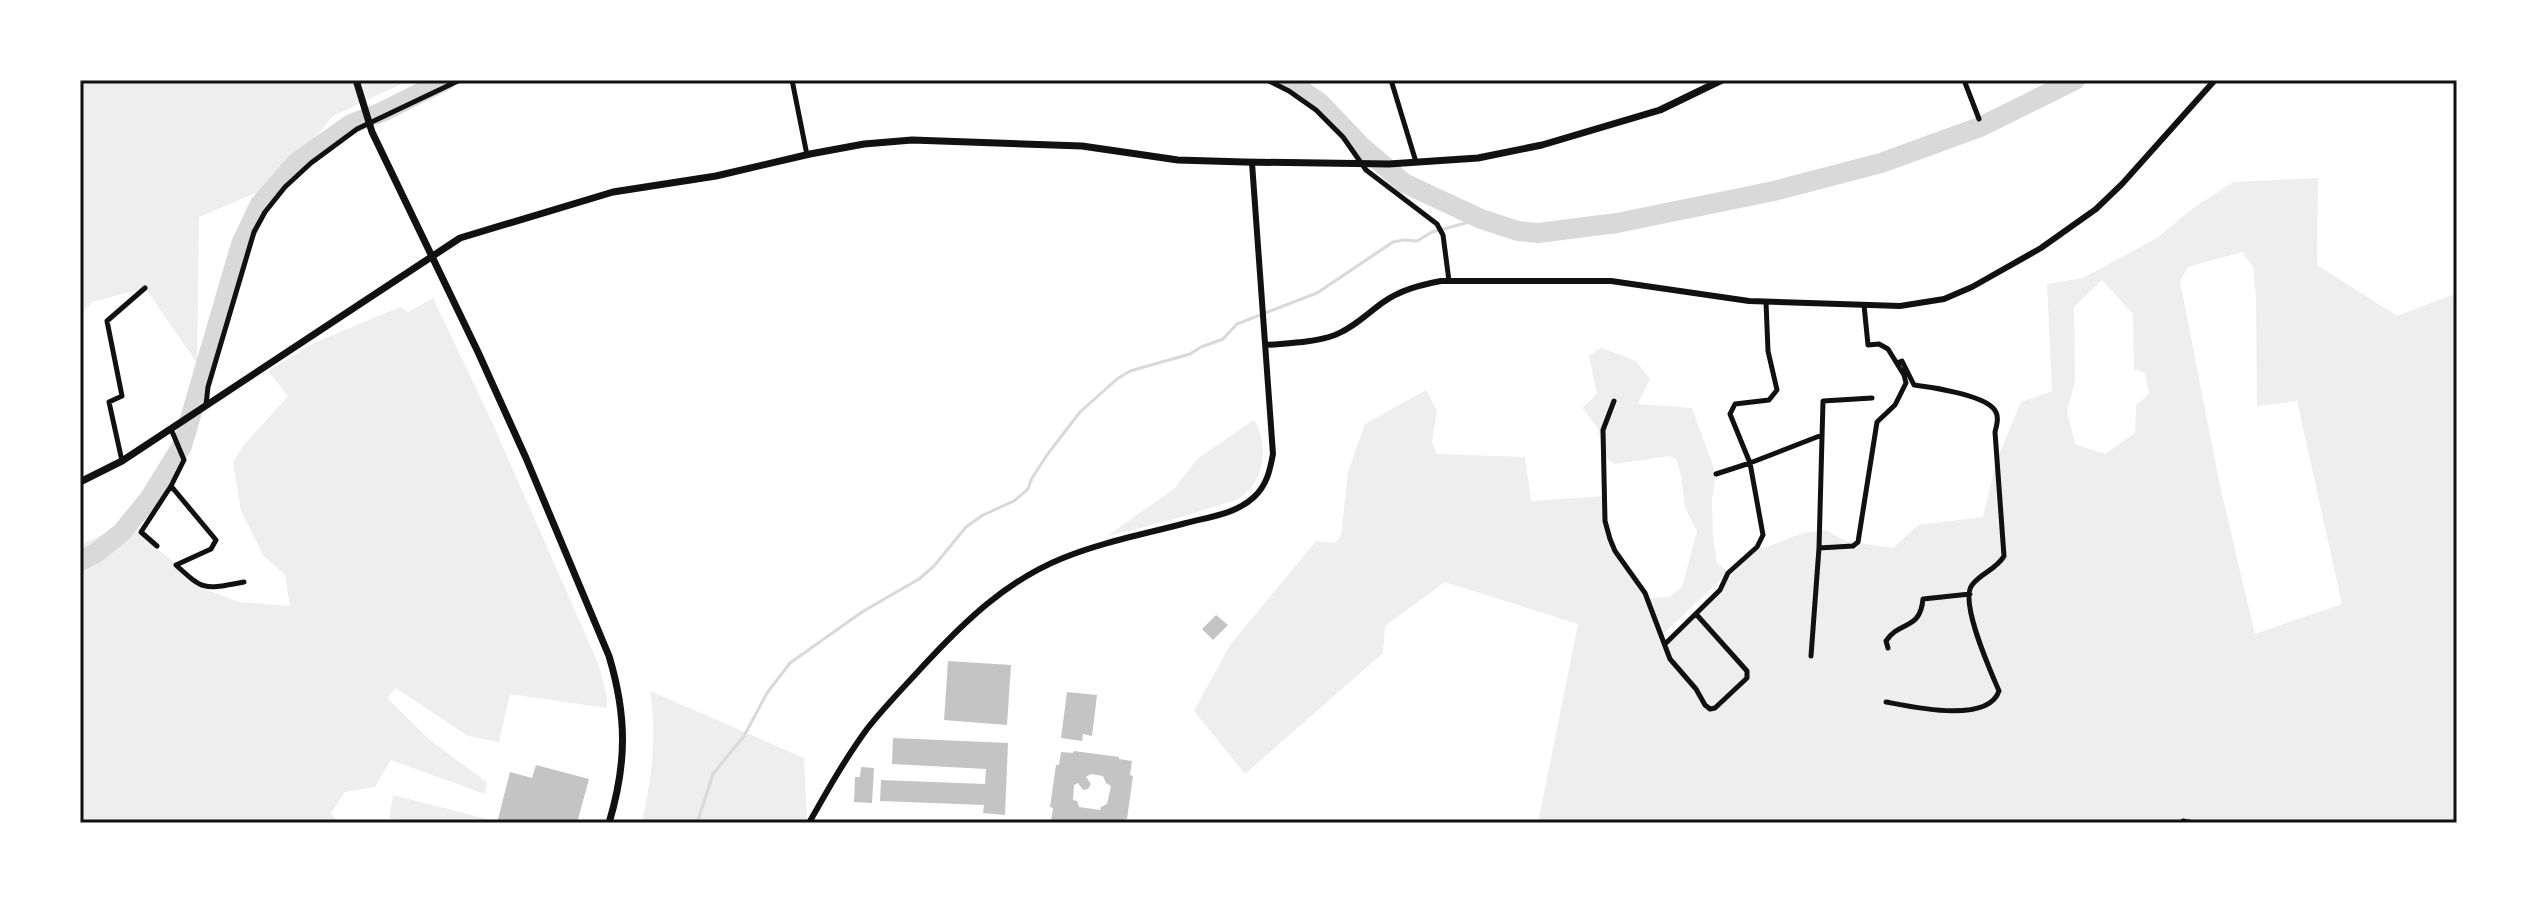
<svg xmlns="http://www.w3.org/2000/svg" width="2537" height="903" viewBox="0 0 2537 903" font-family="'DM Sans',sans-serif">
  <style>
    .green { fill: #eee; fill-rule: evenodd }
    .lines { fill: none; stroke-linecap: round; stroke-linejoin: round }
    .stream { stroke: #d9d9d9; stroke-width: 3 }
    .river { stroke: #d9d9d9; stroke-width: 20 }
    .building { fill: #c4c4c4; fill-rule: evenodd }
    .minor { stroke: #111; stroke-width: 5 }
    .tertiary { stroke: #111; stroke-width: 6 }
    .secondary { stroke: #111; stroke-width: 7 }
    .neatline { fill: none; stroke: #111; stroke-width: 3 }
  </style>
  <rect width="100%" height="100%" fill="#fff"/>
  <!-- green -->
  <path class="green" d="M80,80h330l-77,36 -58,69 -76,32 -2,146 -52,-75 -53,14 -12,14z
    M2318,178l-1,87 80,51 60,-23v530h-239l-34,-2 -1,2h-645l40,-199 -133,-42 -60,44 -2,27 -138,121 -51,-63 36,-66 86,-104 18,2 7,-7 7,-64 17,-48 61,-34 11,21 -5,31 5,12 88,3 6,44 74,-5 5,43 38,59 21,-1 13,-10 15,-56 -12,-23 -4,-33 -5,-16 -8,-3 -53,8 -11,-8 -6,-28 -16,-20 15,-14 -8,-38 12,-8 35,13 14,18 -12,25 54,4 24,66 -4,26 1,38 4,25 11,10 -65,61 3,9 30,-29 61,-67 8,1 38,-15 23,-3 19,11 48,7 25,-23 65,-8 14,-58 24,-57 31,-11 -5,-107 36,-6 74,-40 35,-29 41,-27zM2242,252l11,15 3,30 1,109 40,-5 45,203 -87,30 -35,-148 -40,-205 8,-14zM2102,280l31,34 1,55 11,4 4,21 -13,11 -1,28 -30,21 -30,-10 -8,-33 8,-30 -1,-74z
    M433,298l59,124 106,241 9,34v11l-97,-14 -11,48 -31,-6 -72,-48 -9,10 45,44 55,40 -2,12 -94,-34 -16,27 -30,5 -14,21 8,10h-259v-278l44,-20 11,5 72,60 32,12 51,4 -5,-31 -22,-20 -22,-44 -8,-48 10,-17 45,-50 -20,-25 46,-28 86,-36 8,5z
    M1254,420c14,22 12,56 -9,74 -7,7 -19,9 -29,12 -36,12 -72,22 -109,30l67,-47 23,-30z
    M650,691l154,67 3,65h-165c10,-49 15,-82 8,-132z
    M393,795l94,24 -1,4h-80l-17,-5z"/>
  <g class="lines">
    <!-- stream -->
    <path class="stream" d="M697,823l16,-49 31,-38 23,-43 23,-30 72,-51 57,-33 15,-13 32,-39 17,-12 31,-14 14,-12 4,-11 15,-23 33,-43 37,-33 13,-8 60,-17 11,-7 22,-8 14,-15 80,-31 76,-51 11,-2 13,1 15,-9 49,-13"/>
    <!-- river -->
    <path class="river" d="M1287,80l33,23 40,42 44,38 77,36 37,12 20,2 79,-10 157,-32 107,-28 99,-36 95,-47
      M80,561l16,-8 26,-21 27,-33 33,-53 59,-202 19,-40 36,-41 55,-39 31,-12 64,-32"/>
  </g>
  <!-- building -->
  <path class="building" d="M1216,615l12,10 -15,15 -11,-11z
    M948,661l63,4 -4,60 -63,-5z
    M1067,692l30,3 -5,41 -9,-2 -1,7 -21,-3z
    M893,738l115,5 -3,72 -22,-2 1,-8 -104,-4 1,-21 104,4 1,-15 -94,-5z
    M1074,751l45,6v2l13,2 -2,14 3,1 -6,43h-3v4l-73,-2 2,-13 -3,-1 6,-42h3l2,-13 12,1zM1091,774l12,2 3,7 5,3 -4,18 -6,3 -1,3 -21,-3 -2,-6 -4,-1 1,-15 4,-2 5,7 5,-1 3,-5 -5,-7z
    M536,765l53,14 -12,44h-80l13,-51 22,6z
    M861,767l13,1 -2,35 -18,-1 1,-25h5z"/>
  <g class="lines">
    <!-- minor -->
    <path class="minor" d="M792,80l15,75
      M1267,80l22,11 27,19 27,27 23,33 71,54 6,11 6,46
      M1391,80l25,82
      M1964,80l15,39
      M1614,401l-11,29 2,91 5,18 5,12 30,42 25,66 26,30 9,16 5,4 5,-1 32,-30v-7l-51,-57
      M206,405l2,-18 46,-155 11,-20 20,-25 26,-24 46,-34 103,-49
      M122,461l-13,-59 13,-6 -15,-75 38,-33
      M1716,474l34,-11 72,-28
      M171,486l45,54 -5,9 -35,16c29,27 29,24 68,17
      M157,546l-16,-14 30,-46 13,-26 -13,-31
      M1819,548l34,-2 5,-4 19,-120 18,-17 11,-22 -2,-8 -16,-26 -9,-5 -11,1 -4,-40
      M1666,643l54,-53 8,-17 29,-26 6,-12 -13,-72 -20,-49 5,-10 34,-4 8,-10 -9,-39 -2,-49
      M1888,648l-2,-7c14,-21 34,-10 37,-42l47,-5
      M1811,656l8,-108 4,-147 49,-3
      M1886,702c26,5 102,22 113,-11 -8,-19 -40,-89 -27,-106 9,-12 25,-16 32,-29l-9,-124c2,-8 5,-17 -2,-24 -12,-13 -61,-21 -79,-23l-12,-24 -5,2
      M2183,821l11,2"/>
    <!-- tertiary -->
    <path class="tertiary" d="M1266,345c22,-2 47,-2 69,-10 18,-7 32,-21 47,-32 18,-13 38,-18 59,-22h170l138,20 151,5 44,-7 28,-12 69,-39 55,-39 26,-25 93,-104
      M809,823c18,-32 36,-64 58,-94 17,-22 38,-43 57,-64 41,-44 82,-84 139,-107 39,-16 82,-24 123,-35 23,-6 50,-9 68,-26 13,-12 16,-27 19,-43l-21,-291"/>
    <!-- secondary -->
    <path class="secondary" d="M356,80l16,52 106,220 48,106 83,198c18,60 18,107 0,167
      M80,482l42,-21 338,-223 153,-46 103,-16 94,-22 54,-10 48,-4 170,6 96,14 66,2 145,2 89,-6 64,-13 118,-35 62,-30"/>
  </g>
  <!-- border -->
  <rect width="2537" height="903" fill="none" stroke="#ffffff" stroke-width="164"/>
  <rect x="82" y="82" width="2373" height="739" class="neatline"/>
</svg>
